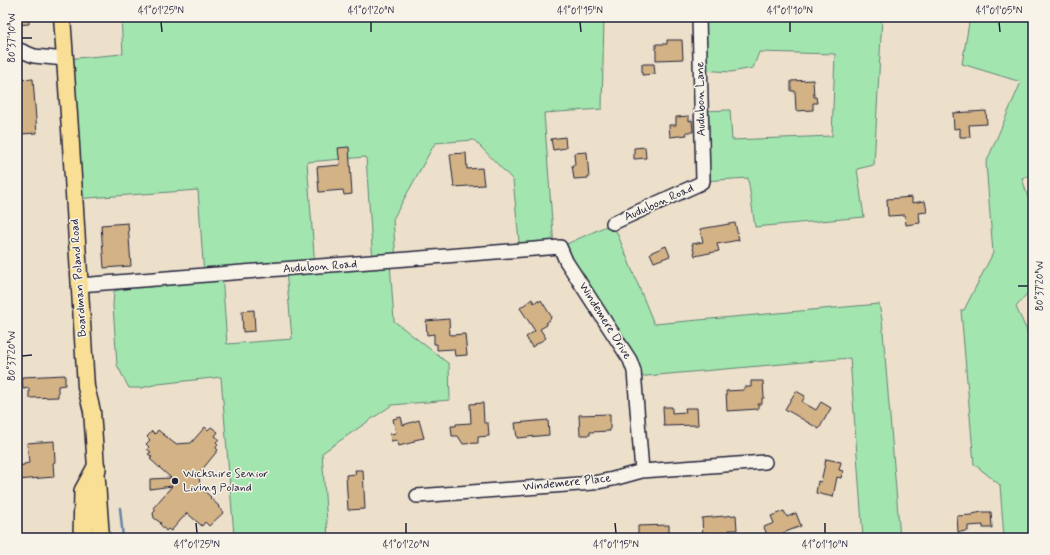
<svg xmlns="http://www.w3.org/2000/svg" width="1050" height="555" viewBox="0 0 1050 555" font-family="Mynerve,sans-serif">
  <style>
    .green { fill: #a3e5af; stroke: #628475; fill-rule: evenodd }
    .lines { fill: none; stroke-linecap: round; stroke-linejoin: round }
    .stream { stroke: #6384a6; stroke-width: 2.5 }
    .building { fill: #d3b286; stroke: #22223b }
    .minor-casing { stroke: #22223b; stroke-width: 16 }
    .major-casing { stroke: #22223b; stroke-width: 19 }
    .highway-casing { stroke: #22223b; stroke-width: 22 }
    .minor { stroke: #f7f3e8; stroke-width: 13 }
    .major { stroke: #f9df96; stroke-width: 16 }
    .highway { stroke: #f9df96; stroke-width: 19 }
    .ticks { fill: none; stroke: #22223b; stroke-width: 1.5 }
    .poi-dot { fill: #22223b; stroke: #f7f3e8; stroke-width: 1.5 }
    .labels { text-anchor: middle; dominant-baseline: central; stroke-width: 3; stroke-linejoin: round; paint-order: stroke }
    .street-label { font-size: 12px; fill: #22223b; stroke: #f7f3e8 }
    .poi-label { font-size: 12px; fill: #22223b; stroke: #f7f3e8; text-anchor: start }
    .neatline { fill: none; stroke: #22223b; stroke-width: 1.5 }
    .ticks-label { font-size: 10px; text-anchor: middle; fill: #22223b }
  </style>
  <rect width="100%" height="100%" fill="#ece0cb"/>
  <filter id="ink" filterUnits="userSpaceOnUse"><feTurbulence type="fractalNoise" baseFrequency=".025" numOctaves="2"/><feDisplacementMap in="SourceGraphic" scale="8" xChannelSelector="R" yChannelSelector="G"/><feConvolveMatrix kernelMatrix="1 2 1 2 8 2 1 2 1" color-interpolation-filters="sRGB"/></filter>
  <g filter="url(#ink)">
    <!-- green -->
    <path class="green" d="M121,17h483l-2,92 -58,4 10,135 -34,3 -7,-71 -39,-40 -39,3 -42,76 3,42 -6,1 4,59 55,43 1,36 -58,5 -70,48 6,85h-81l-1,-4 -12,1 -13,-158 -63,7 -17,4h-12l-12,-23 -4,-60 1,-14 71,-14 19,-1 -6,-86 -124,9 -9,-140 58,-5zM366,157l7,106 -58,4 -8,-105zM286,270l6,69 -65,5 -5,-70z
      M699,17h183l-8,148 -17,4 7,48 -109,10 -7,-49 -45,3 -2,-70 29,-1 2,30 100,-4 3,-82 -76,-2 -6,16 -22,4 -30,-2z
      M970,17h63v157l-11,4 11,36v72l-17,21 17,37v194h-29l-4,-53 -26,-21 -13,-154h3l29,-57 -7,-90 35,-81 -59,-18z
      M613,223l41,101 225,-20 3,16 18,218h-37l-13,-180 -215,19 -75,-130z"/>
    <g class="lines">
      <!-- stream -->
      <path class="stream" d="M120,508l3,30"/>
    </g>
    <!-- building -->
    <path class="building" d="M17,17h12v7l-12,1z
      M667,40h15l1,19 -27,1v-16h11z
      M642,64h12l1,10 -13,1z
      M33,79l4,54 -17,1 -3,-54z
      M813,80l1,17h2l1,6h-4v7l-17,1 -1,-20h-4v-10z
      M986,111l1,13 -18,1 1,12h-10v-9l-6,1 -1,-16z
      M689,116v5l3,-1 1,12h-7l1,3 -17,2 -1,-12h7v-8z
      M565,137l1,11 -13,2 -2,-11z
      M349,147l3,47 -8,1 -1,-5 -24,2 -2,-25 23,-2 -2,-17z
      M645,147l1,11 -12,1v-11z
      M587,152l2,26 -15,1 -2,-14h3l-1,-12z
      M466,153l1,16 15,-1 2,17 -30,2 -4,-33z
      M912,197v6l13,-2 2,11 -8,1 1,10 -14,2 -1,-10 -17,1 -1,-17z
      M128,223l3,43 -27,2 -3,-43z
      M735,223l4,17 -22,4 2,7 -24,5 -3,-12 11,-2 -3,-13z
      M666,246l4,10 -16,6 -4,-9z
      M532,299l2,4 4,-3 1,2 2,-2 10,16 -1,4 -4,3 1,2 -7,4 6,9 -14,9 -6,-10 9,-6 -15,-23z
      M254,310l1,21 -12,1 -1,-21z
      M449,319l1,16 15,-1 2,21 -12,1 -1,-7 -17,1v-6h-3v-10l-7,1 -1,-14z
      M65,375v10l-7,1v11l-29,1v-10l-6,1 -1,-12z
      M751,381h12l1,17h-2v6h-4v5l-31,2 -1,-20 18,-1v-3h7z
      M796,391l9,5 -3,6 14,8 5,-8 10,6 -12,21 -34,-20z
      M483,403l1,20h4l1,13 -11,1v6l-15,1 -5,-8h-6l-1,-10h5v-2l15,-1 -1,-19z
      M663,407h9v6l14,-1 -1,-4h12l1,17 -34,1z
      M610,414v17l-20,1v3h-10l-1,-20z
      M401,417l2,8 16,-5 5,18 -10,2v2l-15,4 -2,-6 -6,1 -1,-7 6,-1 -3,-14z
      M548,420l1,15 -32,3 -2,-15z
      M205,427l3,3 3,-3 7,5 -3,4 4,3 -3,3 2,2 -2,4 2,2 -17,21 1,1 -3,4 1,9 3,3 -1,1 9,8 -1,1 9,8 -1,1 6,5 -15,14 -4,-4 -3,4 -15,-13 -16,18 -3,-2 -2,2 -6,-7 1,-1 -7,-5 -1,-5 3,-3 -3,-2 19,-22 -22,3v-10l21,-1 -21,-19 2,-2 -4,-3 3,-2 -4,-3 2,-2 -3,-3 4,-4 -3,-3 5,-6 3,3 3,-4 17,14 16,-1z
      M54,441l1,21 -2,1 1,14 -37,3v-14l7,-1v-1l5,-1 -2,-20z
      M826,459l15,3 -2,8 4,1 -2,7 -4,-1 -4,20 -17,-4 2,-12 3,1z
      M355,470h8l2,39 -17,1 -2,-35 10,-1z
      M784,511l3,6 9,-4 5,13 -18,7 2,5h-17l-4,-11 10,-4 -3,-7z
      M982,512h9l1,16h-9v-3l-15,1v5l-10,1 -1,-16 15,-1v-1z
      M736,515l1,15h-8l1,8h-27l-1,-20z
      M669,525v13h-31v-12z"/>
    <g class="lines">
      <!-- minor casing -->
      <g class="minor-casing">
        <path id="minor" d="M17,49l17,7 31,3
          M613,223l86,-39 4,-3 -4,-164
          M79,285l481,-38 6,14 64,99 4,11 8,100
          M417,496l176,-13 20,-4 29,-8 123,-9"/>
      </g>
      <!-- major casing -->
      <g class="major-casing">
        <path id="major" d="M62,17l8,112 16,258 6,24 9,127"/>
      </g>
      <!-- highway casing -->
      <g class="highway-casing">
        <path id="highway" d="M83,538l1,-47 12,-22"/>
      </g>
      <!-- minor -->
      <use href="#minor" class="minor"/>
      <!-- major -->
      <use href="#major" class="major"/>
      <!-- highway -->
      <use href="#highway" class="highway"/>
    </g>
  </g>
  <!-- ticks -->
  <path class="ticks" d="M161,22l1,10M371,22v10M580,22l1,10M790,22v10M999,22l1,10M22,38h10M1018,286h10M22,356l10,-1M196,523l1,10M406,523v10M615,523l1,10M825,523v10"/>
  <!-- markers -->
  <circle class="poi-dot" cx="175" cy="481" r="4"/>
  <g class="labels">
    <!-- street labels -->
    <g class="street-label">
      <text transform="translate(701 99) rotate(-91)">Audubon Lane</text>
      <text transform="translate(659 203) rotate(-24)">Audubon Road</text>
      <text transform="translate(320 267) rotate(-4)">Audubon Road</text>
      <text transform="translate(79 278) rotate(-94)">Boardman Poland Road</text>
      <text transform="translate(605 321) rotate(58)">Windemere Drive</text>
      <text transform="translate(567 483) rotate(-6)">Windemere Place</text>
    </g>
    <!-- poi labels -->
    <g class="poi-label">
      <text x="183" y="474">Wickshire Senior<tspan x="183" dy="14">Living Poland</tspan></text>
    </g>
  </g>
  <!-- margin -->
  <rect width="1050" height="555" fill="none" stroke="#f7f3e8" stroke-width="44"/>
  <rect x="22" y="22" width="1006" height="511" class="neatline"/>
  <g class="ticks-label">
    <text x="161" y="14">41°01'25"N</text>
    <text x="371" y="14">41°01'20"N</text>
    <text x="580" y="14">41°01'15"N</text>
    <text x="790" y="14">41°01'10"N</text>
    <text x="999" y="14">41°01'05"N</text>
    <text transform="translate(11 38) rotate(-90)" y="4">80°37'10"W</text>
    <text transform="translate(1039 286) rotate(-90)" y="4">80°37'20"W</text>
    <text transform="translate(11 356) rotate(-90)" y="4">80°37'20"W</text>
    <text x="197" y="548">41°01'25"N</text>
    <text x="406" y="548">41°01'20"N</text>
    <text x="616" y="548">41°01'15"N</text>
    <text x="825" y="548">41°01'10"N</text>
  </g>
</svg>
